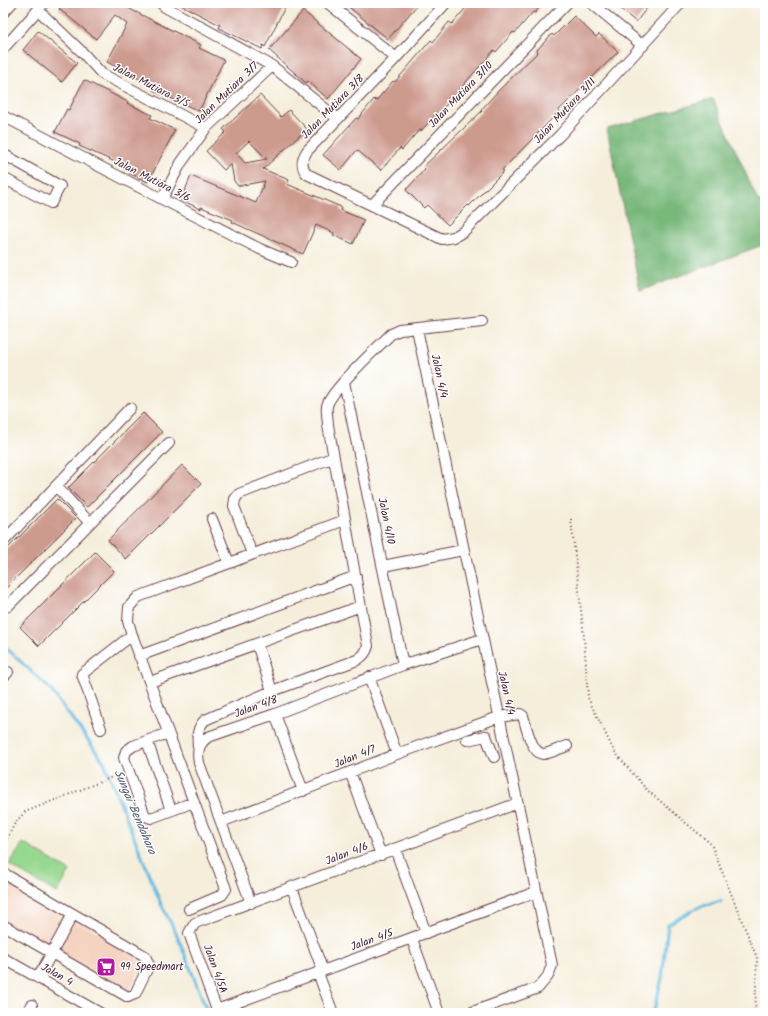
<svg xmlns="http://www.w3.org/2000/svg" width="768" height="1016" viewBox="0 0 768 1016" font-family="Kalam,sans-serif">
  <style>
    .built { fill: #f4d3c0 }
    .green { fill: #96d88f; stroke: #707c5d }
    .forest { fill: #78b87a; stroke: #616c52 }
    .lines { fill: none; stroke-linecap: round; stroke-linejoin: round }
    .stream { stroke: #64b9e1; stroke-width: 3 }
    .building { fill: #cd9a8e; fill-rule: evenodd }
    .minor-casing { stroke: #643e45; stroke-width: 12 }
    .path { stroke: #643e45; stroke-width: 2; stroke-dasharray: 1 3; stroke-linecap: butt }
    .minor { stroke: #fff; stroke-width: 10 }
    .labels { text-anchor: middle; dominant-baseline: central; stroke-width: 3; stroke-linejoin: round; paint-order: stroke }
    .street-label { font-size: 11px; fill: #4a1f2b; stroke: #fff }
    .poi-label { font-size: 11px; fill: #4a1f2b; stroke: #fff; text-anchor: start }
    .water-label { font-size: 12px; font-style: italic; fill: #545d74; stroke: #fff }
  </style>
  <rect width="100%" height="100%" fill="#fff"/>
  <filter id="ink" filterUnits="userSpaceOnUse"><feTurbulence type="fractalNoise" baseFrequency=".025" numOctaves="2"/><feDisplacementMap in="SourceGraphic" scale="8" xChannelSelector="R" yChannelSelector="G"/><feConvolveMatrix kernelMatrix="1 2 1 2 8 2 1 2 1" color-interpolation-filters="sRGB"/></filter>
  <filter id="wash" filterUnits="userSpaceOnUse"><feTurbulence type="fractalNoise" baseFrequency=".012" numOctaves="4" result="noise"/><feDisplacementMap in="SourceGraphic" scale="16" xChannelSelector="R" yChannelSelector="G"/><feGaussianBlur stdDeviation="0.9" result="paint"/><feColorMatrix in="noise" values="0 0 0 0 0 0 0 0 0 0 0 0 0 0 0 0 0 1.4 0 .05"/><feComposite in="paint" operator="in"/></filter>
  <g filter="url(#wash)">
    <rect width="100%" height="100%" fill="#f5eedb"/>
    <!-- built -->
    <path class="built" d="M3,877l142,83 -17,34 -125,-72z"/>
    <!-- green -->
    <path class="green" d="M23,843l47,28 -13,22 -48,-28z"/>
    <!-- forest -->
    <path class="forest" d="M713,99l45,102h7v43l-125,47 -33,-162z"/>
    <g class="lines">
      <!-- stream -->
      <path class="stream" d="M3,645l47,44 54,73 57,142 16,31 31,78
        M649,1013l5,-3 8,-32 6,-54 31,-17 22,-6"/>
    </g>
    <g id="blocks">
      <!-- building -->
      <path class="building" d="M63,3h63l-2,3 77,39 -2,3 25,12 -25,51 -46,-21 2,-3 -48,-25 20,-38 -12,-9 -19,24 -37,-30z
        M177,3h110l-22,44 -2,-2 -1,4 -43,-21 1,-3z
        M344,3h75l-31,36z
        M470,3h73l-8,10 -2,-1 -18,21 -2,-1 -17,20 -2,-2 -55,63 -1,-1 -17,19 -2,-1 -17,20 -2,-2 -19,22 -24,-20 -16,20 -18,-15 33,-37 2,1 16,-20 2,2 17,-20 2,1 36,-42 2,2 16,-20 3,2z
        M613,3h38l-15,19z
        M303,11l58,48 -33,40 -20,-18 -2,2 -37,-33z
        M574,16l22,21 3,-3 19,18 -59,58v1l-18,19 -39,40 2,1 -35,35 -1,-1 -20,20 -21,-20 -3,3 -18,-18 19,-21 -2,-2 59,-56 -1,-1 18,-20 39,-38 -1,-2 15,-16 2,2z
        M38,31l39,32 -15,19 -39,-32z
        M84,80l44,22 -1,1 25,12 -2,3 25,12 -27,52 -19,-9 2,-4 -52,-23 1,-2 -25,-12 12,-23 2,1z
        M260,95l21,22 8,-7 18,19 -44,40 26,11 -2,4 54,23 -1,3 24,10 -11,24 -20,-9 1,-2 -18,-8 -13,29 -71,-32 1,-2 -32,-13v2l-20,-9 10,-24 65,27 9,-22 -27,5 -4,-5 -3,-17 -7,6 -18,-19 20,-19 -3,-3zM249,141l18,18 -22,4 -9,-10z
        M143,413l19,19 -75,75 -19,-19z
        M182,465l19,19 -75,75 -18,-19z
        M57,499l19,19 -73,73v-38z
        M95,552l19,19 -75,75 -19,-19z"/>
    </g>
  </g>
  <g filter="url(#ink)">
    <use href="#blocks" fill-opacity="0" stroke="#643e45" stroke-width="1"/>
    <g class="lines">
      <!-- minor casing -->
      <g class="minor-casing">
        <path id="minor" d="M161,3l4,4 107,59 66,53
          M328,3l68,55
          M446,3l-50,55 -89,93c-5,8 -7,15 0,23l135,65 12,-2 10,-6 96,-96 121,-132
          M591,3l52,43
          M38,10l44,42 20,22 104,54
          M3,13l9,-10
          M3,49l41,-46
          M3,116l159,83 98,50 31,13
          M3,154l57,32 -9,17 -48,-25
          M162,199l19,-36 25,-35 66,-62
          M372,205l195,-202
          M417,329l135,636 -4,11 -10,12 -68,25
          M344,382l59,283
          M56,486l34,37
          M212,519l17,44
          M3,542l127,-134
          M252,554l-18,-48 1,-7 4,-5 95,-37
          M383,566l80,-16
          M3,608l5,-2 161,-163
          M257,644l15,47
          M139,656l217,-80
          M3,677l5,-5
          M369,677l28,77
          M150,682l211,-76
          M275,714l28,77
          M101,729l-19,-55 50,-39
          M168,733l-35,13 -7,5 -2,7 21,58 6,2 43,-16
          M467,740l19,-4 8,21
          M147,741l24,69
          M198,747c-1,-11 -1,-19 7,-27l67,-29 85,-31c6,-4 9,-7 11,-14l-40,-221c0,-6 -2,-13 -1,-19 3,-15 51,-59 64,-72l9,-4 82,-9
          M350,772l31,83
          M221,822l176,-68 102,-37 21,-3 3,2c3,9 8,37 20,38 5,0 18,-6 24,-8
          M395,849l31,84
          M3,873l142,83 4,9 -14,29 -7,3 -125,-72
          M292,888l31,83
          M251,903l-52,-140c-2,-11 -1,-19 9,-26l67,-23 128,-49 79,-26
          M189,909l33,-14 4,-6 -94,-254 -4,-14 1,-14 9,-10 207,-77
          M412,939l27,74
          M3,958l97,55
          M318,973l15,40
          M38,978l35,-64
          M217,1010l319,-118
          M27,1013l5,-8
          M218,1013l-29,-80 6,-10 323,-120"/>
      </g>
      <!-- path -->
      <path class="path" d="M571,519l13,118 4,61 26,53 32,38 65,55 46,114 -2,55
        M3,846l12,-23 10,-11 95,-38"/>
      <!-- minor -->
      <use href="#minor" class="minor"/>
    </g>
  </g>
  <!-- icons -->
  <defs>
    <g id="supermarket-square" transform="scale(1)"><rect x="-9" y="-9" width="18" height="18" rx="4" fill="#b5179e" stroke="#fff"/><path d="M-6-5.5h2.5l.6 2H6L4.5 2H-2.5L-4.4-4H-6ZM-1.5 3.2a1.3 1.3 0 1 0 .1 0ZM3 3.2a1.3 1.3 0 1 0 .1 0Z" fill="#fff"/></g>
  </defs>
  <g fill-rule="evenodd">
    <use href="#supermarket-square" x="106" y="967"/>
  </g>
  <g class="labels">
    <!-- street labels -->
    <g class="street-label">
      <text transform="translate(151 86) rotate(27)">Jalan Mutiara 3/5</text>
      <text transform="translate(227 93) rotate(-44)">Jalan Mutiara 3/7</text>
      <text transform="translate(461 95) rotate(-46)">Jalan Mutiara 3/10</text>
      <text transform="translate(333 107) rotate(-46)">Jalan Mutiara 3/8</text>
      <text transform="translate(565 111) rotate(-47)">Jalan Mutiara 3/11</text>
      <text transform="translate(152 180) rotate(27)">Jalan Mutiara 3/6</text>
      <text transform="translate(439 376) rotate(78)">Jalan 4/4</text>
      <text transform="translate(386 521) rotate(78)">Jalan 4/10</text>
      <text transform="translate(506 693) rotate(77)">Jalan 4/4</text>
      <text transform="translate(256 707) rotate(-20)">Jalan 4/8</text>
      <text transform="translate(355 757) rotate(-22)">Jalan 4/7</text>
      <text transform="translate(347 854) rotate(-21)">Jalan 4/6</text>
      <text transform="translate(372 940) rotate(-20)">Jalan 4/5</text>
      <text transform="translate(215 969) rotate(70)">Jalan 4/5A</text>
      <text transform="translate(57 975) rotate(29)">Jalan 4</text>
    </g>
    <!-- poi labels -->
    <g class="poi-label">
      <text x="120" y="967">99 Speedmart</text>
    </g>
    <!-- water labels -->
    <g class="water-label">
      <text transform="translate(135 812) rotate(67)">Sungai Bendahara</text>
    </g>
  </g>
  <!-- margin -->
  <rect width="768" height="1016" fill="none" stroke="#fff" stroke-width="16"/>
</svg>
